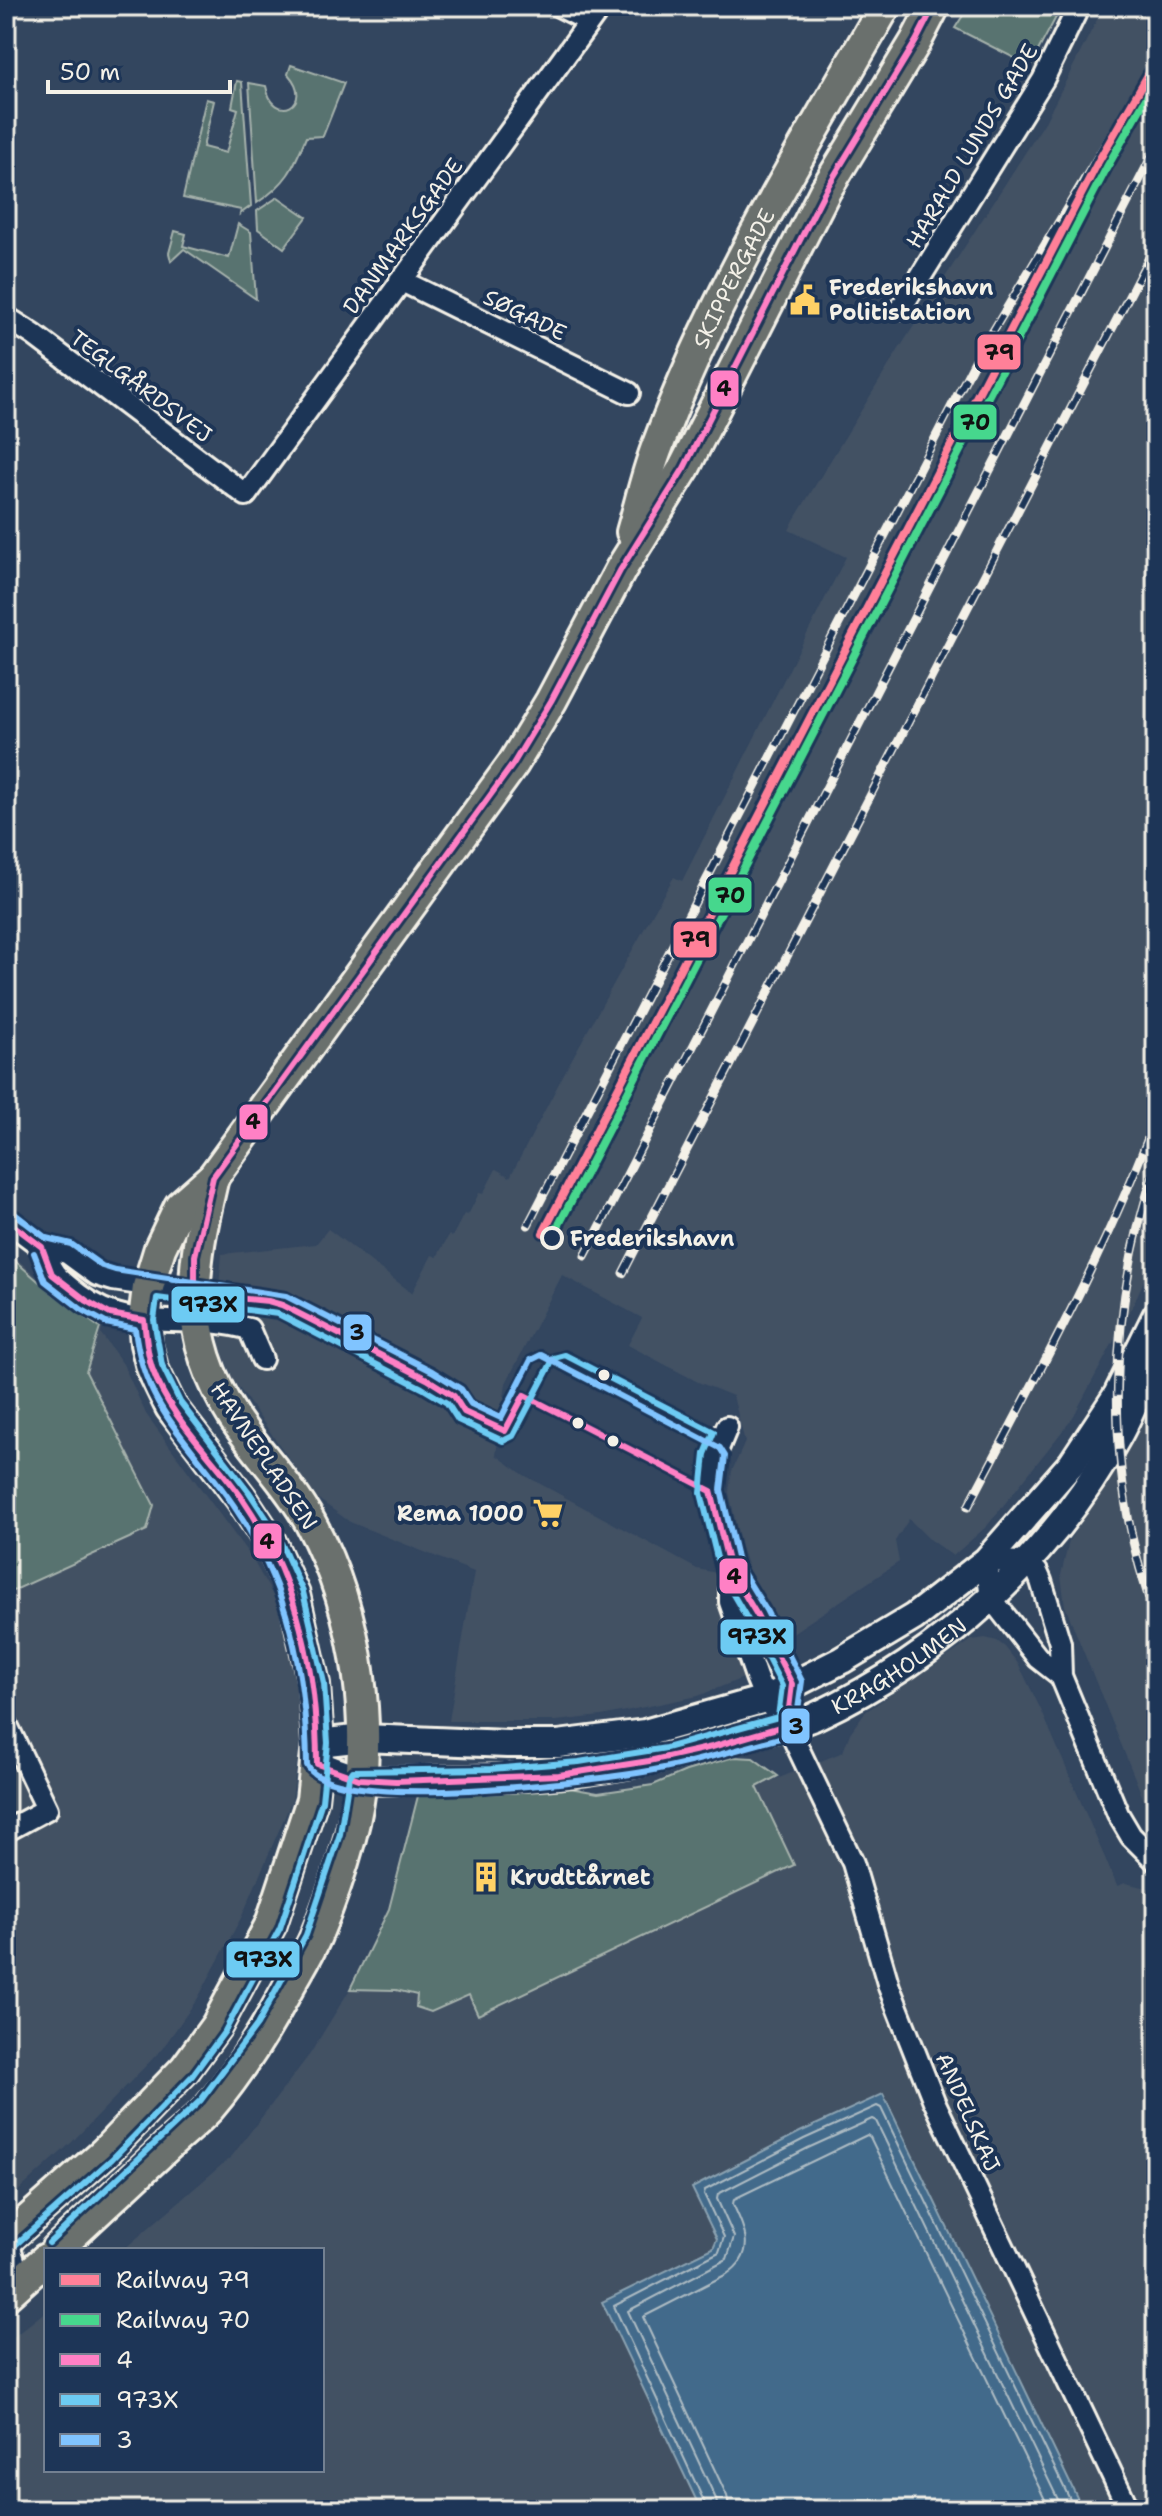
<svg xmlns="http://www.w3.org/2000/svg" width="1162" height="2516" viewBox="0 0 1162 2516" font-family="'Shantell Sans',sans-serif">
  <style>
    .built { fill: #425164 }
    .green { fill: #587370; stroke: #a6b2ac; stroke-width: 2 }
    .water { fill: #436b8b; stroke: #8aa1b0; stroke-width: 2 }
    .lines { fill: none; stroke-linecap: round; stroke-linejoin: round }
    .shore { stroke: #adbbc3; stroke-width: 2 }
    .street-casing { stroke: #f4f1e8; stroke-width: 26 }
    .secondary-casing { stroke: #f4f1e8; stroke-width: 32 }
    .primary-casing { stroke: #f4f1e8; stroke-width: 36 }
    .street { stroke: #1d3557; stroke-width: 20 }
    .secondary { stroke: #1d3557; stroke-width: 26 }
    .primary { stroke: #6a706d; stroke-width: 30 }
    .rail-casing { stroke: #f4f1e8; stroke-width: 9 }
    .rail { stroke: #1d3557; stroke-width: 6; stroke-dasharray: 18; stroke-linecap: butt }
    .bus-1-casing { stroke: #1d3557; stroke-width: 12 }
    .bus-2-casing { stroke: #1d3557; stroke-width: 12 }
    .bus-3-casing { stroke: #1d3557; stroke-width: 12 }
    .bus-1 { stroke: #ff80c5; stroke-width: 6 }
    .bus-2 { stroke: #6dcbf3; stroke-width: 6 }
    .bus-3 { stroke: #80c4ff; stroke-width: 6 }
    .rail-1-casing { stroke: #1d3557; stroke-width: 14 }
    .rail-2-casing { stroke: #1d3557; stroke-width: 14 }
    .rail-1 { stroke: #ff8098; stroke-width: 8 }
    .rail-2 { stroke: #46d78d; stroke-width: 8 }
    .stop-dot { fill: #1d3557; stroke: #f4f1e8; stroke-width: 4 }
    .bus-dot { fill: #f4f1e8; stroke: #1d3557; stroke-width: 3 }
    .labels { text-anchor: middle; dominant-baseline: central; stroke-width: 8; stroke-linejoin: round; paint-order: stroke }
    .street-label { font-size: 22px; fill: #f4f1e8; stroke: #1d3557 }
    .poi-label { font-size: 22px; font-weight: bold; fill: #f4f1e8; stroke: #1d3557; text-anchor: start }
    .stop-label { font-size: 22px; font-weight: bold; fill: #f4f1e8; stroke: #1d3557; text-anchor: start }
    .line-badge { stroke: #1d3557; stroke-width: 3 }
    .pale-badge-label { font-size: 22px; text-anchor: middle; font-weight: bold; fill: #111 }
  </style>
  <rect width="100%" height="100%" fill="#33465f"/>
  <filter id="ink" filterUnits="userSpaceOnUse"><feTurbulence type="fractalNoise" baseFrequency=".0125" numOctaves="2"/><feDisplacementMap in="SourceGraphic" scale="16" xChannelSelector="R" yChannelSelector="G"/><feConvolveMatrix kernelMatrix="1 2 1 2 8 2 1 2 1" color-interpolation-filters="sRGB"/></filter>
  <g filter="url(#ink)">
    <!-- built -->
    <path class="built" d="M1104,6h52v1248l-23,51 -61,114 -85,107 -34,30 -23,-16 -21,-21 -14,22 4,21 -117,78 -26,-48 -15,-45 -12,-55 3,-21 13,-29 -12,-46 -35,-14 -70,-37 14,-27 -80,-43 -56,108 -10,72 28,20 173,94 20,4 27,89 -1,16 -45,18 -97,20 -45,5h-107l25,-149 -124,-50 -33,-24 -83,-117 -14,-34 -3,-39 5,-54 94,-10 12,-15 84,64 20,-38 5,2 12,-22 3,2 12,-23 4,1 11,-22 4,1 13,-25 14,8 58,-111 94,-169 12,-20 8,4 164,-324 -57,-27 5,-10 105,-171 146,-227z
      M6,1249l48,43 48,35 -1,7 22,30 23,50 105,143 29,51 14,37 9,67 -11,88 -50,116 -44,82 -36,51 -91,94 -65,59z
      M1156,1387v427l-11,-11 -80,-197 -4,-31 8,-34 62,-100z
      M985,1638l12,3 8,6 14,18 23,47 75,174 8,-3 31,7v620h-73l-200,-416 -191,94 25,51 -4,9 -111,54 99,208h-695v-167l40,-32v159h276v-220h-199l109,-94 78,-102 40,-65 47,1 21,5 -1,12 14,5 38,-17 9,20 316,-150 -37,-78 86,-35 7,-19 15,-21 107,-72z"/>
    <!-- green -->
    <path class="green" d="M969,6h93l-32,60 -75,-38z
      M291,65l53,18 -21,53 -17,1c-13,32 -19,46 -49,66l-8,-120 17,3c7,40 50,19 22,-12z
      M237,81l5,1 9,124 -11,8 1,-4 -58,-12 23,-99 8,2 -11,46 23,6 12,-44 -6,-2z
      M278,197l29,20 -23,31 -26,-19 -1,-18z
      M238,224l13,8 5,67 -72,-50 -13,12 -2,-8 6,-22 11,3 -3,12 46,12z
      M6,1253l46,40 48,35 -14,44 68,133 -7,25 -141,64z
      M734,1757l19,1 25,18 -21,11 37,78 -316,150 -9,-20 -38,17 -15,-5 1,-12 -21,-5 -46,-1 39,-80 30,-117 145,-5 34,6 55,-8 33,-14z"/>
    <!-- water -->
    <path class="water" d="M883,2094l200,416h-382l-99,-208 111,-54 4,-9 -25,-51 108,-56z"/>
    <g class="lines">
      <!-- shore -->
      <path class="shore" d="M708,2510l-94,-204 105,-54 5,-15 -20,-43 1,-4 99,-51 73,-33 4,2 194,402
        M718,2510l-2,-11 -88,-188 99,-52 7,-22 -17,-38 1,-5 90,-46 64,-29 4,2 187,389
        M730,2510l-3,-14 -84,-179 84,-43c30,-20 18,-44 6,-70l1,-5 133,-64 3,2 180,373"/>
      <!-- street casing -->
      <g class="street-casing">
        <path id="street" d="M559,6l30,15
          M400,280l229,113
          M901,308l142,-228 36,-74
          M6,317l28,18 212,160 355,-489
          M6,1220l36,27 25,6 30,22 16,5 169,25 145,74 27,17 10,16
          M42,1247c10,27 13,29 36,47 55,43 110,17 171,35l13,30
          M727,1427l-12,29 -4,35 19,79v32l26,75 9,22 22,26 66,138 36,124 45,114 195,409
          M730,1570l27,45 35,69 -5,41
          M1061,1676l-23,-18 -47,-60 -5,-37 40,1 11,10 4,9 19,62 1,33 57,138 13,22 25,25
          M6,1723l41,86 -41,22
          M6,2235l15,48"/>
      </g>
      <!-- secondary casing -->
      <g class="secondary-casing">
        <g id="secondary">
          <path d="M318,1743l46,-5 143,6h51l87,-11 120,-34 77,-39 72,-43 72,-56 86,-98 45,-68 39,-79"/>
          <path id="s1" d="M317,1764c13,5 27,11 40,14 19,5 41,2 61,2 40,-1 80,-1 121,-4 75,-5 148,-22 219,-43 19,-5 41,-9 58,-17 125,-59 236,-158 302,-280 15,-27 25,-56 38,-83"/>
        </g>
      </g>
      <!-- primary casing -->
      <g class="primary-casing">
        <g id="primary">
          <path id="s2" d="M632,532c8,-27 14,-55 24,-82 58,-157 146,-299 229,-444"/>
          <path d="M6,2240l99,-88 80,-83 32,-44 54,-101 41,-124 6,-57 -4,-59 -20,-89 -24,-53 -29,-44 -70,-91 -19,-39 -6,-24 -2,-24 4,-33 12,-39 20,-42 33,-29 300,-413 38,-63 70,-132 63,-101 141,-277 91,-150 18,-35"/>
          <path d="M56,2250c34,-32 69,-64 103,-96 16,-16 35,-30 50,-46 30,-35 56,-77 78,-118 9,-17 21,-35 29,-54 13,-31 25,-65 34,-98 28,-101 9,-225 -40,-316 -21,-38 -52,-68 -76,-104 -54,-85 -43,-148 -21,-241"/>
          <path d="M6,2295l40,-36"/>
        </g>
      </g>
      <!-- street -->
      <use href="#street" class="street"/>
      <!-- secondary -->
      <use href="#secondary" class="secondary"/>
      <!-- primary -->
      <use href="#primary" class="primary"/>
      <!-- rail casing -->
      <g class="rail-casing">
        <path id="rail" d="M1156,1166c-49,145 -54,308 0,452
          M528,1225l447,-864 169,-281
          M585,1256l571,-1108
          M623,1273l533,-1029
          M968,1507c67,-128 138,-254 188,-390"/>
      </g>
      <!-- rail -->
      <use href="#rail" class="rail"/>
      <!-- bus-1 casing -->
      <g class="bus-1-casing">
        <path id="bus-1" d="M6,1220l36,27 10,27 35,27 23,13 34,6c2,16 3,33 8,48 18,51 60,87 90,130 55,80 75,170 75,266l42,15 37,2 163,-6 90,-14 63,-14 75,-22 5,-41 -35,-69 -27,-45 -19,-79 -187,-96 -19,36 -41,-19 -10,-16 -27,-17 -145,-74 -14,-4 -73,-7v-38l18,-79 300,-413 38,-63 70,-132 63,-101 141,-277 91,-150 18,-35"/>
      </g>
      <!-- bus-2 casing -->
      <g class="bus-2-casing">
        <path id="bus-2" d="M13,2247l99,-88 80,-83 33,-45 55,-103 42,-127 6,-58 -4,-60 -21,-91 -25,-56 -29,-44 -69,-90 -18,-37 -8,-45 3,-22 121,16 144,74 25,15 11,17 45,21 10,-5 41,-78 11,-3 149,77 -9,22 -4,39 20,81 27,46 34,66 -4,31 -112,31 -87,14 -88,7 -138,2 -4,6 -9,57 -34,101 -49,90 -56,75 -152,143"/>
      </g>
      <!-- bus-3 casing -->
      <g class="bus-3-casing">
        <path id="bus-3" d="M12,1212l34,26 25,6 31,22 13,4 171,26 146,75 29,18 10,15 30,14 30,-58 10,-5 179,93 5,8 -4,34 18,76 27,44 36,71 -7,50 -5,4c-45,13 -90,26 -136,35 -51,10 -325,45 -347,-5 -1,-94 -19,-180 -73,-259 -42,-63 -90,-96 -99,-177l-29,-6 -25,-14 -36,-28 -11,-28"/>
      </g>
      <!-- bus-1 -->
      <use href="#bus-1" class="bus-1"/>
      <!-- bus-2 -->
      <use href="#bus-2" class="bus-2"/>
      <!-- bus-3 -->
      <use href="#bus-3" class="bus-3"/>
      <!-- rail-1 casing -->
      <g class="rail-1-casing">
        <path id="rail-1" d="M543,1233l555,-1071 58,-101"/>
      </g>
      <!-- rail-2 casing -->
      <g class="rail-2-casing">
        <path id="rail-2" d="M552,1238l555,-1071 49,-86"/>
      </g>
      <!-- rail-1 -->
      <use href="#rail-1" class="rail-1"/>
      <!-- rail-2 -->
      <use href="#rail-2" class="rail-2"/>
    </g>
  </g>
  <!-- icons -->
  <defs>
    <g id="civic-bare" transform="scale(2.4)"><path d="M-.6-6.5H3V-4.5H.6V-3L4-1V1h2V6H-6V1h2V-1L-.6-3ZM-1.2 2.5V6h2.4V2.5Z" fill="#ffd166" stroke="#1d3557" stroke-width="2.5" paint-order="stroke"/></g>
    <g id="supermarket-bare" transform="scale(2.4)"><path d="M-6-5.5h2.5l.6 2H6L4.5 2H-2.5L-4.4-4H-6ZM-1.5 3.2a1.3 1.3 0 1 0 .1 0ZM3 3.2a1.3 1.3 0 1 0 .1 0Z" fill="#ffd166" stroke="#1d3557" stroke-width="2.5" paint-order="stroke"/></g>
    <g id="building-bare" transform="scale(2.4)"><path d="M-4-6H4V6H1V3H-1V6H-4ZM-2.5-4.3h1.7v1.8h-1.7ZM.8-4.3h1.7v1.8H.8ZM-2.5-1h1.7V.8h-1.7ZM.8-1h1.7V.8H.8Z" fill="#ffd166" stroke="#1d3557" stroke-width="2.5" paint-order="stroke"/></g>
  </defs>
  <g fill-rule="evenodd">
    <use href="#civic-bare" x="805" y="300"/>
    <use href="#supermarket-bare" x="548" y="1513"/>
    <use href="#building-bare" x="486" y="1877"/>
  </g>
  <!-- markers -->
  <circle class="stop-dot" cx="552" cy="1238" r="10"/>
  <g class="bus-dot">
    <circle cx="604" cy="1375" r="7"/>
    <circle cx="578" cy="1423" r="7"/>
    <circle cx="613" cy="1441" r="7"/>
  </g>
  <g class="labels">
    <!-- street labels -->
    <g class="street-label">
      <text transform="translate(972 146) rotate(-59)">HARALD LUNDS GADE</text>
      <text transform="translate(403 236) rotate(-54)">DANMARKSGADE</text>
      <text stroke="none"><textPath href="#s2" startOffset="274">SKIPPERGADE</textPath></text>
      <text transform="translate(525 315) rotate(26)">SØGADE</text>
      <text transform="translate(141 386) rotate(37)">TEGLGÅRDSVEJ</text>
      <text transform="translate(264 1456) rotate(56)">HAVNEPLADSEN</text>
      <text stroke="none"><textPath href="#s1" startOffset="606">KRAGHOLMEN</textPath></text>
      <text transform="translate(968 2112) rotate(66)">ANDELSKAJ</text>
    </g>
    <!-- poi labels -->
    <g class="poi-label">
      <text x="829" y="287">Frederikshavn<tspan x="829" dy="25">Politistation</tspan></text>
      <text x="524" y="1513" text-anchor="end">Rema 1000</text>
      <text x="510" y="1877">Krudttårnet</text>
    </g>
    <!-- stop labels -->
    <g class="stop-label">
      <text x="570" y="1238">Frederikshavn</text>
    </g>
  </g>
  <g class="line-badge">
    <rect x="976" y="333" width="46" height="38" rx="8" fill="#ff8098"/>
    <rect x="709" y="369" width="31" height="39" rx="8" fill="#ff80c5"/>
    <rect x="952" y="403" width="46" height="38" rx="8" fill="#46d78d"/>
    <rect x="707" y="876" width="46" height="38" rx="8" fill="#46d78d"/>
    <rect x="672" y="920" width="46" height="39" rx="8" fill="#ff8098"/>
    <rect x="238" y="1103" width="31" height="38" rx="8" fill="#ff80c5"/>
    <rect x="170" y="1285" width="76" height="39" rx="8" fill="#6dcbf3"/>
    <rect x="342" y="1313" width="31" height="39" rx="8" fill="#80c4ff"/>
    <rect x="252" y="1522" width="31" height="38" rx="8" fill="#ff80c5"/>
    <rect x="718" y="1557" width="31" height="38" rx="8" fill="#ff80c5"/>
    <rect x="719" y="1618" width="76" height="38" rx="8" fill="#6dcbf3"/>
    <rect x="780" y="1707" width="31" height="38" rx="8" fill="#80c4ff"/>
    <rect x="225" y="1940" width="76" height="39" rx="8" fill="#6dcbf3"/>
  </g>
  <g class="pale-badge-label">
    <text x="999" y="360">79</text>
    <text x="724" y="396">4</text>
    <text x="975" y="430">70</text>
    <text x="730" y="903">70</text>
    <text x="695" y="947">79</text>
    <text x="253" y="1129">4</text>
    <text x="208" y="1312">973X</text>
    <text x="357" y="1340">3</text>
    <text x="267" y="1549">4</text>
    <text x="734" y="1584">4</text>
    <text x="757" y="1644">973X</text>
    <text x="796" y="1734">3</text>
    <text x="263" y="1967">973X</text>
  </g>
  <!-- margin -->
  <rect width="1162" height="2516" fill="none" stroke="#1d3557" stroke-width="32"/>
  <rect x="16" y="16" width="1130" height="2484" fill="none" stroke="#f4f1e8" stroke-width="3" filter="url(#ink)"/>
  <!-- legend -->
  <rect x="44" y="2248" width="280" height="224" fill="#1d3557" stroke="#738091" stroke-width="2"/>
  <rect x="60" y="2274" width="40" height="12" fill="#ff8098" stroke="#738091" stroke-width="2"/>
  <text x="116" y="2288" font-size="24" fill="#f4f1e8">Railway 79</text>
  <rect x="60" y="2314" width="40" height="12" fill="#46d78d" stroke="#738091" stroke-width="2"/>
  <text x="116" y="2328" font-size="24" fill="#f4f1e8">Railway 70</text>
  <rect x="60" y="2354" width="40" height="12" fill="#ff80c5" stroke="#738091" stroke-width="2"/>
  <text x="116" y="2368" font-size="24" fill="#f4f1e8">4</text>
  <rect x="60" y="2394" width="40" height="12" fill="#6dcbf3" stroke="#738091" stroke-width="2"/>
  <text x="116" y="2408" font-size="24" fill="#f4f1e8">973X</text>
  <rect x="60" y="2434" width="40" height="12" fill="#80c4ff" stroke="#738091" stroke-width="2"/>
  <text x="116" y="2448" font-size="24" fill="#f4f1e8">3</text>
  <!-- scale -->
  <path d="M48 80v12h182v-12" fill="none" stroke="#f4f1e8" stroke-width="4"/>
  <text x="60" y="80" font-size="24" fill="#f4f1e8" stroke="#1d3557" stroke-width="6" paint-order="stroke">50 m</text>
</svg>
